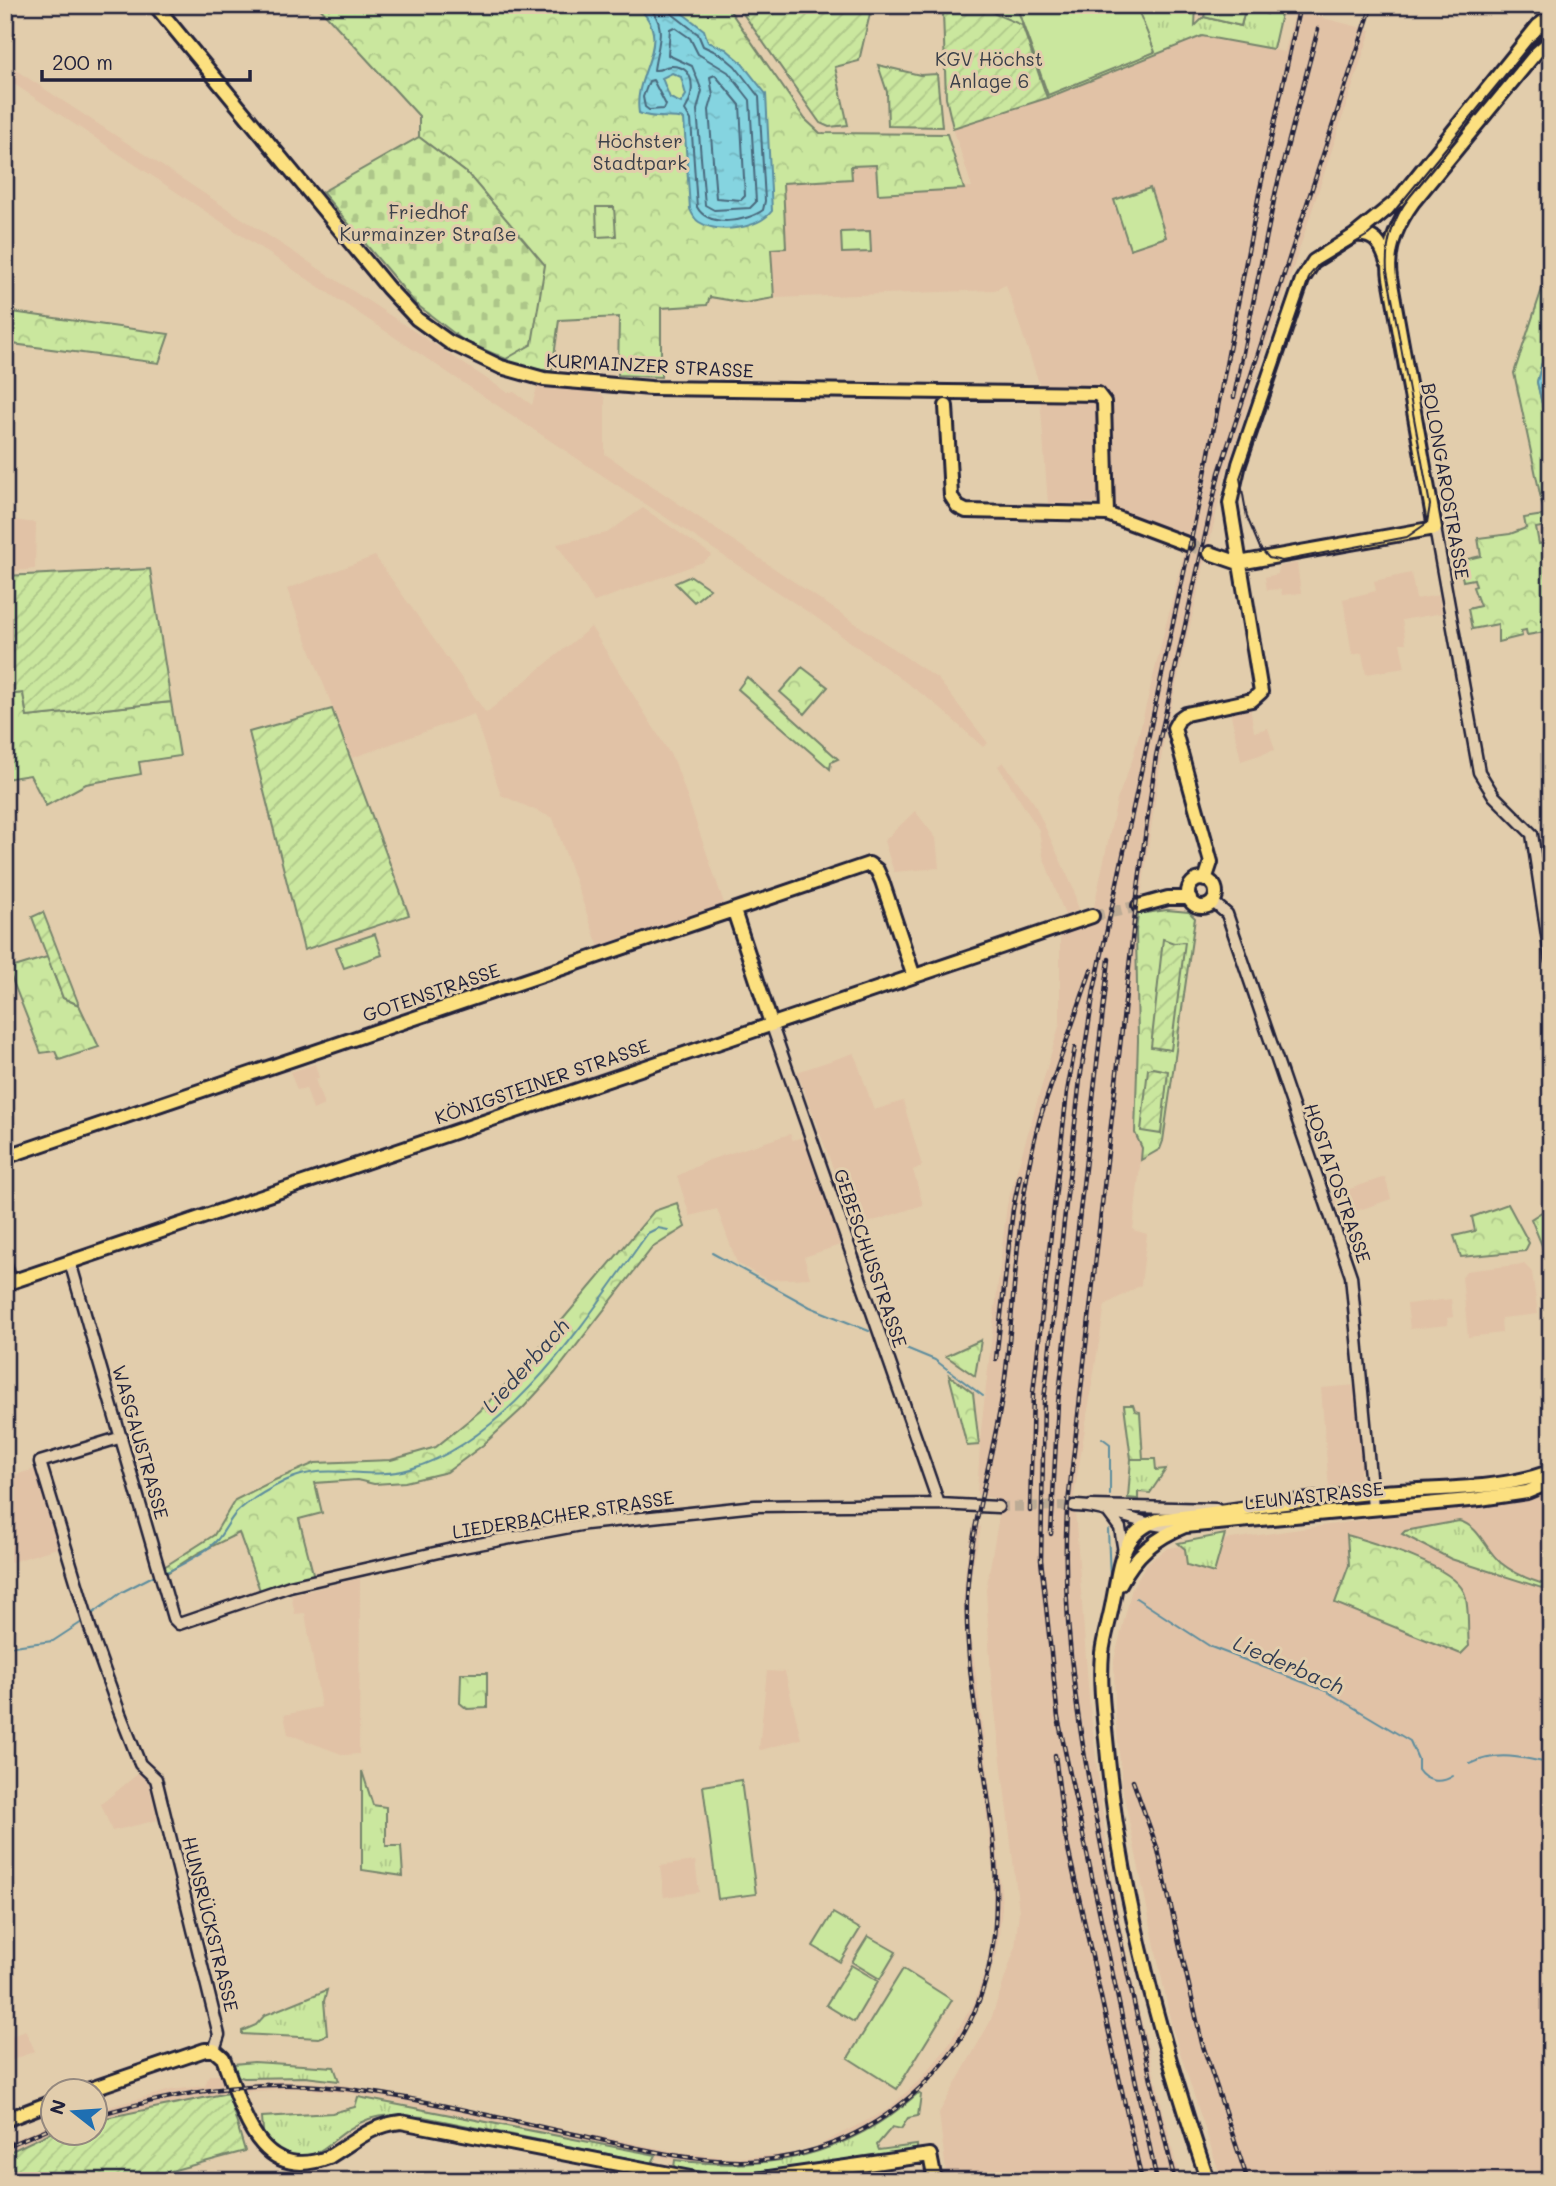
<svg xmlns="http://www.w3.org/2000/svg" width="1556" height="2186" viewBox="0 0 1556 2186" font-family="Mali,sans-serif">
  <style>
    .built { fill: #e1c2a6 }
    .grass { fill: url(#grass-tufts); stroke: #76846c; stroke-width: 2 }
    .forest { fill: url(#forest-crowns); stroke: #76846c; stroke-width: 2 }
    .cemetery { fill: url(#cemetery-stones); stroke: #76846c; stroke-width: 2 }
    .garden { fill: url(#garden-furrows); stroke: #76846c; stroke-width: 2 }
    .pitch { fill: #cae79e; stroke: #76846c; stroke-width: 2 }
    .water { fill: url(#water-ripples); stroke: #5d8d9e; stroke-width: 2; fill-rule: evenodd }
    .lines { fill: none; stroke-linecap: round; stroke-linejoin: round }
    .shore { stroke: #4a697d; stroke-width: 2 }
    .stream { stroke: #5d8d9e; stroke-width: 2 }
    .minor-tunnel { stroke: #bcab95; stroke-width: 10; stroke-dasharray: 10 5; stroke-linecap: butt }
    .major-tunnel { stroke: #bcab95; stroke-width: 12; stroke-dasharray: 12 6; stroke-linecap: butt }
    .minor-casing { stroke: #22223b; stroke-width: 15 }
    .major-casing { stroke: #22223b; stroke-width: 18 }
    .minor { stroke: #e2cdac; stroke-width: 10 }
    .major { stroke: #fce080; stroke-width: 12 }
    .tram { stroke: #22223b; stroke-width: 2 }
    .rail-casing { stroke: #22223b; stroke-width: 4.5 }
    .rail { stroke: #e2cdac; stroke-width: 2; stroke-dasharray: 5; stroke-linecap: butt }
    .labels { text-anchor: middle; dominant-baseline: central; stroke-width: 6; stroke-linejoin: round; paint-order: stroke }
    .park-label { font-size: 19px; fill: #3b404a; stroke: #e2cdac }
    .street-label { font-size: 19px; fill: #22223b; stroke: #e2cdac }
    .water-label { font-size: 21px; font-style: italic; fill: #313d54; stroke: #e2cdac }
  </style>
  <defs>
    <pattern id="grass-tufts" width="24" height="20" patternUnits="userSpaceOnUse" patternTransform="scale(1.75)"><rect width="24" height="20" fill="#cae79e"/><path d="M3 7l-1-3M5 7V3M7 7l1-3M15 17l-1-3M17 17v-4M19 17l1-3" fill="none" stroke="#adc689"/></pattern>
    <pattern id="forest-crowns" width="20" height="18" patternUnits="userSpaceOnUse" patternTransform="scale(1.75)"><rect width="20" height="18" fill="#cae79e"/><path d="M2 6a3 3 0 1 1 6 0M12 15a3 3 0 1 1 6 0" fill="none" stroke="#adc689"/></pattern>
    <pattern id="cemetery-stones" width="16" height="16" patternUnits="userSpaceOnUse" patternTransform="scale(1.75)"><rect width="16" height="16" fill="#cae79e"/><path d="M2 7V4a2 2 0 0 1 4 0v3zM10 15v-3a2 2 0 0 1 4 0v3z" fill="#adc689"/></pattern>
    <pattern id="garden-furrows" width="10" height="10" patternUnits="userSpaceOnUse" patternTransform="scale(1.75)"><rect width="10" height="10" fill="#cae79e"/><path d="M-1 1l2-2M0 10L10 0M9 11l2-2" fill="none" stroke="#adc689"/></pattern>
    <pattern id="water-ripples" width="26" height="14" patternUnits="userSpaceOnUse" patternTransform="scale(1.75)"><rect width="26" height="14" fill="#85d4e0"/><path d="M2 4q2-2 4 0t4 0M15 11q2-2 4 0t4 0" fill="none" stroke="#73b6c1"/></pattern>
  </defs>
  <rect width="100%" height="100%" fill="#e2cdac"/>
  <filter id="ink" filterUnits="userSpaceOnUse"><feTurbulence type="fractalNoise" baseFrequency=".0143" numOctaves="2"/><feDisplacementMap in="SourceGraphic" scale="14" xChannelSelector="R" yChannelSelector="G"/><feConvolveMatrix kernelMatrix="1 2 1 2 8 2 1 2 1" color-interpolation-filters="sRGB"/></filter>
  <g filter="url(#ink)">
    <!-- built -->
    <path class="built" d="M1295,11l76,19 -146,446 -60,256 -29,199 2,109 -3,93 7,14 -9,83 14,4 -6,51 -36,20 -31,191 15,203 20,167 26,128 45,187h-233l-8,-68 51,-91 25,-74 4,-37 -28,-234 -5,-87 12,-68v-22l-21,-6 4,-64 26,-225 53,-182v-89l30,-9 27,-125 16,-42 55,-222 -73,-27v-6l-67,1 -9,-121 -33,-98 -11,5 -221,8 -3,-49 15,-2 -4,-64 69,-4v-13l25,-1 2,28 94,-6 -19,-59 94,-30 155,-62 83,16z
      M5,63l502,329h7l18,13 6,-21 64,10 3,5v55l333,225 50,64 -5,4 -50,-45 -116,-84 -812,-540z
      M643,508l69,47 -9,7 -109,40 -37,-58 50,-11z
      M5,519l31,4 -1,46 -30,3z
      M375,556l111,157 105,-86 84,135 50,144 -126,42 -46,-130 -52,-23 -27,-81 -122,44 -65,-169z
      M1297,563l4,30 -19,2 -1,-6 -14,1 -2,-13 13,-3 1,-8z
      M1411,573l5,26 23,-4 3,18 -40,7 4,23h-6l5,25 -39,6 -4,-21 -10,2 -9,-56 33,-8 -2,-10z
      M1250,706l4,26 14,-4 7,22 -34,11 -11,-51z
      M1003,762l31,41 40,87 4,20 -13,5 -22,-59 -4,-26 -41,-64z
      M915,811l21,27 3,30 -45,4 -10,-31z
      M854,1053l20,57 29,-9 19,65 -9,4 10,35 -68,22 -58,-155z
      M315,1064l4,14 -4,1 9,26 -11,5 -7,-22 -9,2 -7,-18z
      M790,1134l3,6 10,-3 40,107 -39,13 6,21 -43,2 -30,-17 -20,-54 -27,7 -13,-40 32,-16z
      M1385,1177l6,22 -52,18 -7,-22z
      M1524,1264l8,8 6,42 -37,4 1,15 -34,4 -6,-60 4,-6z
      M1451,1299l2,18 -6,1 1,7 -38,4 -3,-25z
      M1356,1385l8,85 -4,1 1,13 -32,4 -8,-100z
      M35,1469l25,78 -55,17v-86z
      M1551,1493v688h-329l-50,-153 -49,-236 -8,-79 -1,-53 18,-72 15,-25 21,-15z
      M973,1525l8,2 -11,54v47l28,224 4,55 -5,46 -21,61 -15,28 -17,24 -46,45 -68,38 -48,12 -51,3 -56,-4 -320,-66 -59,-6 -68,5 -133,27 -1,-9 77,-21 34,-4 4,-11h15l2,10 52,-4 65,4 334,67 55,6 55,-4 26,-6 74,-38 34,-31 24,-29 29,-47 13,-38 6,-38v-53l-30,-273 3,-36z
      M360,1578l-1,176 -15,1 -56,-21 -4,-19 37,-8 -16,-94 -10,1 -4,-19z
      M767,1671l18,1 16,67 -40,11 -2,-1z
      M139,1773l8,3 11,44 -46,11 -11,-27z
      M695,1861l4,31 -35,5 -4,-31z
      M25,2030l10,21 -30,12v-23z
      M52,2124v8l-47,21v-10z"/>
    <!-- grass -->
    <path class="grass" d="M984,5h212l-1,21 9,-9 37,9 5,-19 21,7 5,-9h11l-10,44 -71,-13 -155,62 -25,-72 -27,-12z
      M1131,1459h24l1,11 10,-1 -16,24 -12,-1v7l-10,-1z
      M1459,1521c21,5 26,29 42,42 15,12 31,18 50,23v5l-100,-32 -49,-25 3,-3z
      M1225,1534l-11,39 -27,-8 -2,-16 -7,-6z
      M362,1771l11,34 13,2v39h15l2,30 -41,-6z
      M327,1990l-3,11 3,34 -8,3 -77,-4v-3l14,-6 9,-10z
      M254,2062l80,5 5,14 -34,-4 -61,1 -7,-2 -3,-12z
      M918,2093l3,2 -3,21 -10,2 -7,11 -9,-2 -15,18 2,5 38,-5v4l-172,26 -25,1 -46,-8 1,-8c93,12 172,-3 243,-67z
      M358,2097l298,58 -4,8 -228,-46c-18,-1 -38,-4 -55,2 -43,15 -54,62 -105,25l-2,-27 70,-4 23,-6z"/>
    <!-- forest -->
    <path class="forest" d="M317,5h409l79,114 15,14 127,1 17,55 -86,5 -2,-29 -25,1 1,13 -69,4 3,65 -15,1 3,49 -29,5 -35,-6 -3,8 -46,3v69l-43,-2 1,-58 -60,3 -7,51 -29,-3 -27,-8 -2,-6 12,5 -38,-185 -49,-37v-21z
      M1551,262v65l-14,55 14,61v63l-8,2 -29,-135z
      M5,311l164,23 -10,29 -154,-20z
      M1544,515l2,11 -10,2 3,16 10,-2 2,72 -10,4 4,12 6,4v7l-4,1 -2,-10 -18,3 -1,-5 -5,1 1,5 -24,6v-18l-26,5 -4,-20 12,-3 -7,-19 3,-1 -2,-7 -11,2 -4,-20 22,-5 -3,-18 32,-4 16,-6 -2,-10z
      M691,576l19,13 -16,13 -19,-19z
      M802,667l26,20 -23,27 -25,-22z
      M747,677l91,82 -7,3 -1,7 -92,-80z
      M23,693l4,24 144,-15 9,54 -41,6 2,12 -55,10 -40,22 -16,-31 -25,4v-84z
      M1167,910l22,2 6,6 -32,223 -3,8 -19,11 1,-12 -7,-15 3,-93 -2,-109 2,-17z
      M47,957l16,41 16,7 20,42 -40,13 -4,-9 -14,2 -33,-84z
      M677,1203l8,24 -33,21 -97,125 -32,35 -40,37 -36,27 -42,10 -31,2 -17,-4 -42,3 7,30 -23,6 15,58 -53,16 -22,-60 -41,20 -31,20 -3,-6 50,-32 21,-35 40,-20 40,-17 76,-3 45,-13 44,-36 47,-49 127,-151z
      M1508,1204l21,39 -4,8 -64,6 -7,-21 21,-5 -3,-14z
      M1551,1206v41l-8,1 -12,-29z
      M981,1340l-6,36 -29,-20z
      M949,1375l24,18 6,52 -12,1z
      M1124,1405h9l2,6 5,1 3,47h-12z
      M1347,1535c27,8 105,30 117,57 6,14 3,38 5,54l-8,8 -126,-51 14,-38z
      M461,1673h26v35l-20,1 -7,-6z"/>
    <!-- cemetery -->
    <path class="cemetery" d="M419,137l49,37 77,91 -13,79 -26,15 -42,-18 -48,-37 -94,-112z"/>
    <!-- garden -->
    <path class="garden" d="M737,5h135l-13,56 -24,6 13,58 -19,2 -9,-4z
      M955,5h29l11,9 27,11 25,73 -94,30 -7,-30 -3,-86z
      M878,65l42,10 17,-1 5,53 -54,-1 -1,-34z
      M150,569l21,133 -144,15 -4,-24 -18,2v-119z
      M332,709l77,206 -105,35 -55,-218z
      M43,912l36,93 -16,-7 -31,-81z
      M1163,939l11,4 11,-1 -14,108 -20,-3z
      M1153,1068l15,3 -7,63 -20,-3 7,-62z
      M228,2093l17,58 -111,30h-115l-12,-28 45,-21 42,2 1,-14z"/>
    <!-- pitch -->
    <path class="pitch" d="M1016,5h120l19,47 -107,43z
      M1207,5h39l-5,21 -37,-9z
      M1150,188l16,49 -36,12 -16,-49z
      M596,207h18l2,29 -19,1z
      M870,231l1,21 -29,1 -1,-21z
      M375,934l7,21 -38,13 -8,-21z
      M741,1780l15,114 -38,5 -15,-113z
      M833,1913l27,16 -20,33 -27,-16z
      M868,1936l28,16 -16,27 -28,-17z
      M851,1965l27,16 -24,41 -28,-17z
      M903,1969l49,31 -55,89 -49,-31z"/>
    <!-- water -->
    <path class="water" d="M636,5l37,1 31,24 4,12 18,7 14,12 26,33 6,117c-14,18 -54,23 -73,11 -5,-3 -7,-8 -9,-13l-6,-90c-15,-4 -31,1 -45,-6 -7,-42 38,-71 -3,-108zM672,73l9,4 5,18 -5,8 -11,-5 -8,-20z
      M1551,327v116l-14,-61z"/>
    <g class="lines">
      <!-- shore -->
      <path class="shore" d="M647,5c22,21 10,40 7,65 7,1 9,-3 16,-4 27,-1 25,29 15,44l6,10 6,87c11,21 50,15 66,3l2,-9 -6,-104 -24,-31 -13,-11 -19,-9 -5,-12 -27,-21 -2,-8
        M674,27l16,11 8,16 30,18 22,28 6,102 -6,6 -36,2 -9,-5 -8,-95 5,-19 -10,-25 -24,-11 2,-26z
        M715,75l25,30 5,91 -4,4 -25,-2 -7,-88 4,-14 -3,-19z
        M653,80l13,25 -2,4 -15,1 -4,-3 -2,-10 6,-16z"/>
      <!-- stream -->
      <path class="stream" d="M712,1253l98,54 59,24
        M889,1341l46,19 48,36
        M1102,1438l8,6v51
        M1108,1530l2,49
        M164,1573c15,-6 44,-22 54,-34 7,-9 11,-18 18,-26 13,-13 33,-24 49,-32 44,-21 82,1 125,-12 102,-30 178,-153 238,-236l10,-5 10,2
        M1136,1598l75,49 115,44 84,50 8,18v11c8,12 23,14 35,6
        M92,1614l30,-22 33,-17
        M5,1647l48,-6 32,-21
        M1470,1764c27,-13 52,-7 81,0"/>
      <!-- minor-tunnel -->
      <path class="minor-tunnel" d="M998,1507l76,-1"/>
      <!-- major-tunnel -->
      <path class="major-tunnel" d="M1187,544l23,9
        M1092,916l47,-10"/>
      <!-- minor casing -->
      <g class="minor-casing">
        <path id="minor" d="M1435,528l44,244 15,24 38,38 19,128
          M1213,902l14,12 124,362 22,231
          M771,1023l168,481
          M5,1261l6,21
          M70,1262l103,356 6,6 111,-38 162,-37 134,-25 169,-18 184,-2 59,3
          M122,1437l-82,25 55,182 24,67 21,53 16,15 63,256 -5,15
          M1074,1506c36,0 69,22 105,21
          M1091,1506l125,3
          M1108,1512l12,16 4,24"/>
      </g>
      <!-- major casing -->
      <g class="major-casing">
        <path id="major" d="M155,5l233,283 29,31 32,23 52,25 43,12 107,9 447,6 6,8 3,112
          M1355,235c20,-2 26,9 32,27
          M946,406l5,90 7,11 8,4 141,3 80,30
          M1210,553l29,10 196,-35 -45,-250c-4,-27 7,-54 23,-76l125,-152 13,-9
          M1188 893a14 14 0 1 1 28 0a14 14 0 1 1-28 0Z
          M1205,880l6,-18 -37,-134 5,-9 7,-5 66,-14 9,-8 -31,-189 9,-39 63,-184 12,-19 41,-26 43,-35 140,-174 13,-10
          M1139,906l29,-8h22
          M734,911l37,112
          M5,1157l864,-293 8,6 5,11 31,93
          M5,1284l1087,-368
          M1120,1584c15,-29 35,-46 65,-58l295,-27 47,-7 24,-10
          M82,2092l123,-42h9l9,8c18,45 33,128 106,99 25,-15 42,-32 72,-35l305,59
          M5,2120l47,-18
          M748,2181l182,-26 5,26
          M1208,2181c-46,-137 -86,-278 -100,-422 -3,-35 -9,-71 -6,-106 2,-17 8,-34 11,-52 7,-34 7,-68 45,-81 71,-9 141,-20 212,-27 53,-5 133,-2 181,-22"/>
      </g>
      <!-- minor -->
      <use href="#minor" class="minor"/>
      <!-- major -->
      <use href="#major" class="major"/>
      <!-- tram -->
      <path class="tram" d="M1551,27l-18,14 -141,173 -24,21 -50,30 -8,10 -70,203 7,39 13,31 9,10 13,3 125,-24 20,-14 3,-18 -43,-234c-2,-26 6,-53 22,-73l123,-150 19,-17"/>
      <!-- rail casing -->
      <g class="rail-casing">
        <path id="rail" d="M1234,397l42,-207 42,-161
          M1041,1115l50,-145
          M996,1359l17,-150 7,-34
          M1030,1511l3,-118 34,-301 8,-44
          M1051,1534l7,-131 51,-444
          M1055,1755l10,80 77,346
          M1133,1781l25,69 44,193 46,138
          M94,2116c67,-19 134,-33 203,-31 89,3 189,31 277,49 57,12 116,29 175,27 60,-2 117,-26 162,-65 154,-133 51,-330 56,-498 2,-69 27,-142 37,-212 12,-90 12,-191 39,-278
          M5,2147l47,-20
          M1157,2181l-99,-463 -17,-158 3,-160 36,-321 14,-89 110,-511 56,-290 40,-184
          M1175,2181c-25,-102 -47,-204 -68,-306 -24,-119 -47,-241 -40,-363l71,-624 18,-132 63,-283 153,-468"/>
      </g>
      <!-- rail -->
      <use href="#rail" class="rail"/>
    </g>
  </g>
  <g class="labels">
    <!-- park labels -->
    <g class="park-label">
      <text x="989" y="58">KGV Höchst<tspan x="989" dy="22">Anlage 6</tspan></text>
      <text x="640" y="140">Höchster<tspan x="640" dy="22">Stadtpark</tspan></text>
      <text x="428" y="211">Friedhof<tspan x="428" dy="22">Kurmainzer Straße</tspan></text>
    </g>
    <!-- street labels -->
    <g class="street-label">
      <text transform="translate(650 365) rotate(3)">KURMAINZER STRASSE</text>
      <text transform="translate(1446 481) rotate(80)">BOLONGAROSTRASSE</text>
      <text transform="translate(431 992) rotate(-19)">GOTENSTRASSE</text>
      <text transform="translate(542 1081) rotate(-19)">KÖNIGSTEINER STRASSE</text>
      <text transform="translate(1338 1183) rotate(71)">HOSTATOSTRASSE</text>
      <text transform="translate(871 1258) rotate(71)">GEBESCHUSSTRASSE</text>
      <text transform="translate(141 1442) rotate(74)">WASGAUSTRASSE</text>
      <text transform="translate(1314 1495) rotate(-6)">LEUNASTRASSE</text>
      <text transform="translate(563 1514) rotate(-9)">LIEDERBACHER STRASSE</text>
      <text transform="translate(211 1924) rotate(76)">HUNSRÜCKSTRASSE</text>
    </g>
    <!-- water labels -->
    <g class="water-label">
      <text transform="translate(525 1365) rotate(-48)">Liederbach</text>
      <text transform="translate(1289 1664) rotate(23)">Liederbach</text>
    </g>
  </g>
  <!-- margin -->
  <rect width="1556" height="2186" fill="none" stroke="#e2cdac" stroke-width="28"/>
  <rect x="14" y="14" width="1528" height="2158" fill="none" stroke="#22223b" stroke-width="2.5" filter="url(#ink)"/>
  <!-- north arrow -->
  <g transform="translate(74 2112) rotate(287)"><circle r="33" fill="#e2cdac" stroke="#95897f" stroke-width="2"/>
  <path d="M0-5L12 26L0 18L-12 26Z" fill="#1f6fb2"/>
  <text y="-10" font-size="19" font-weight="bold" text-anchor="middle" fill="#22223b">N</text>
  </g>
  <!-- scale -->
  <path d="M42 70v10h208v-10" fill="none" stroke="#22223b" stroke-width="3.5"/>
  <text x="52" y="70" font-size="21" fill="#22223b" stroke="#e2cdac" stroke-width="5" paint-order="stroke">200 m</text>
</svg>
